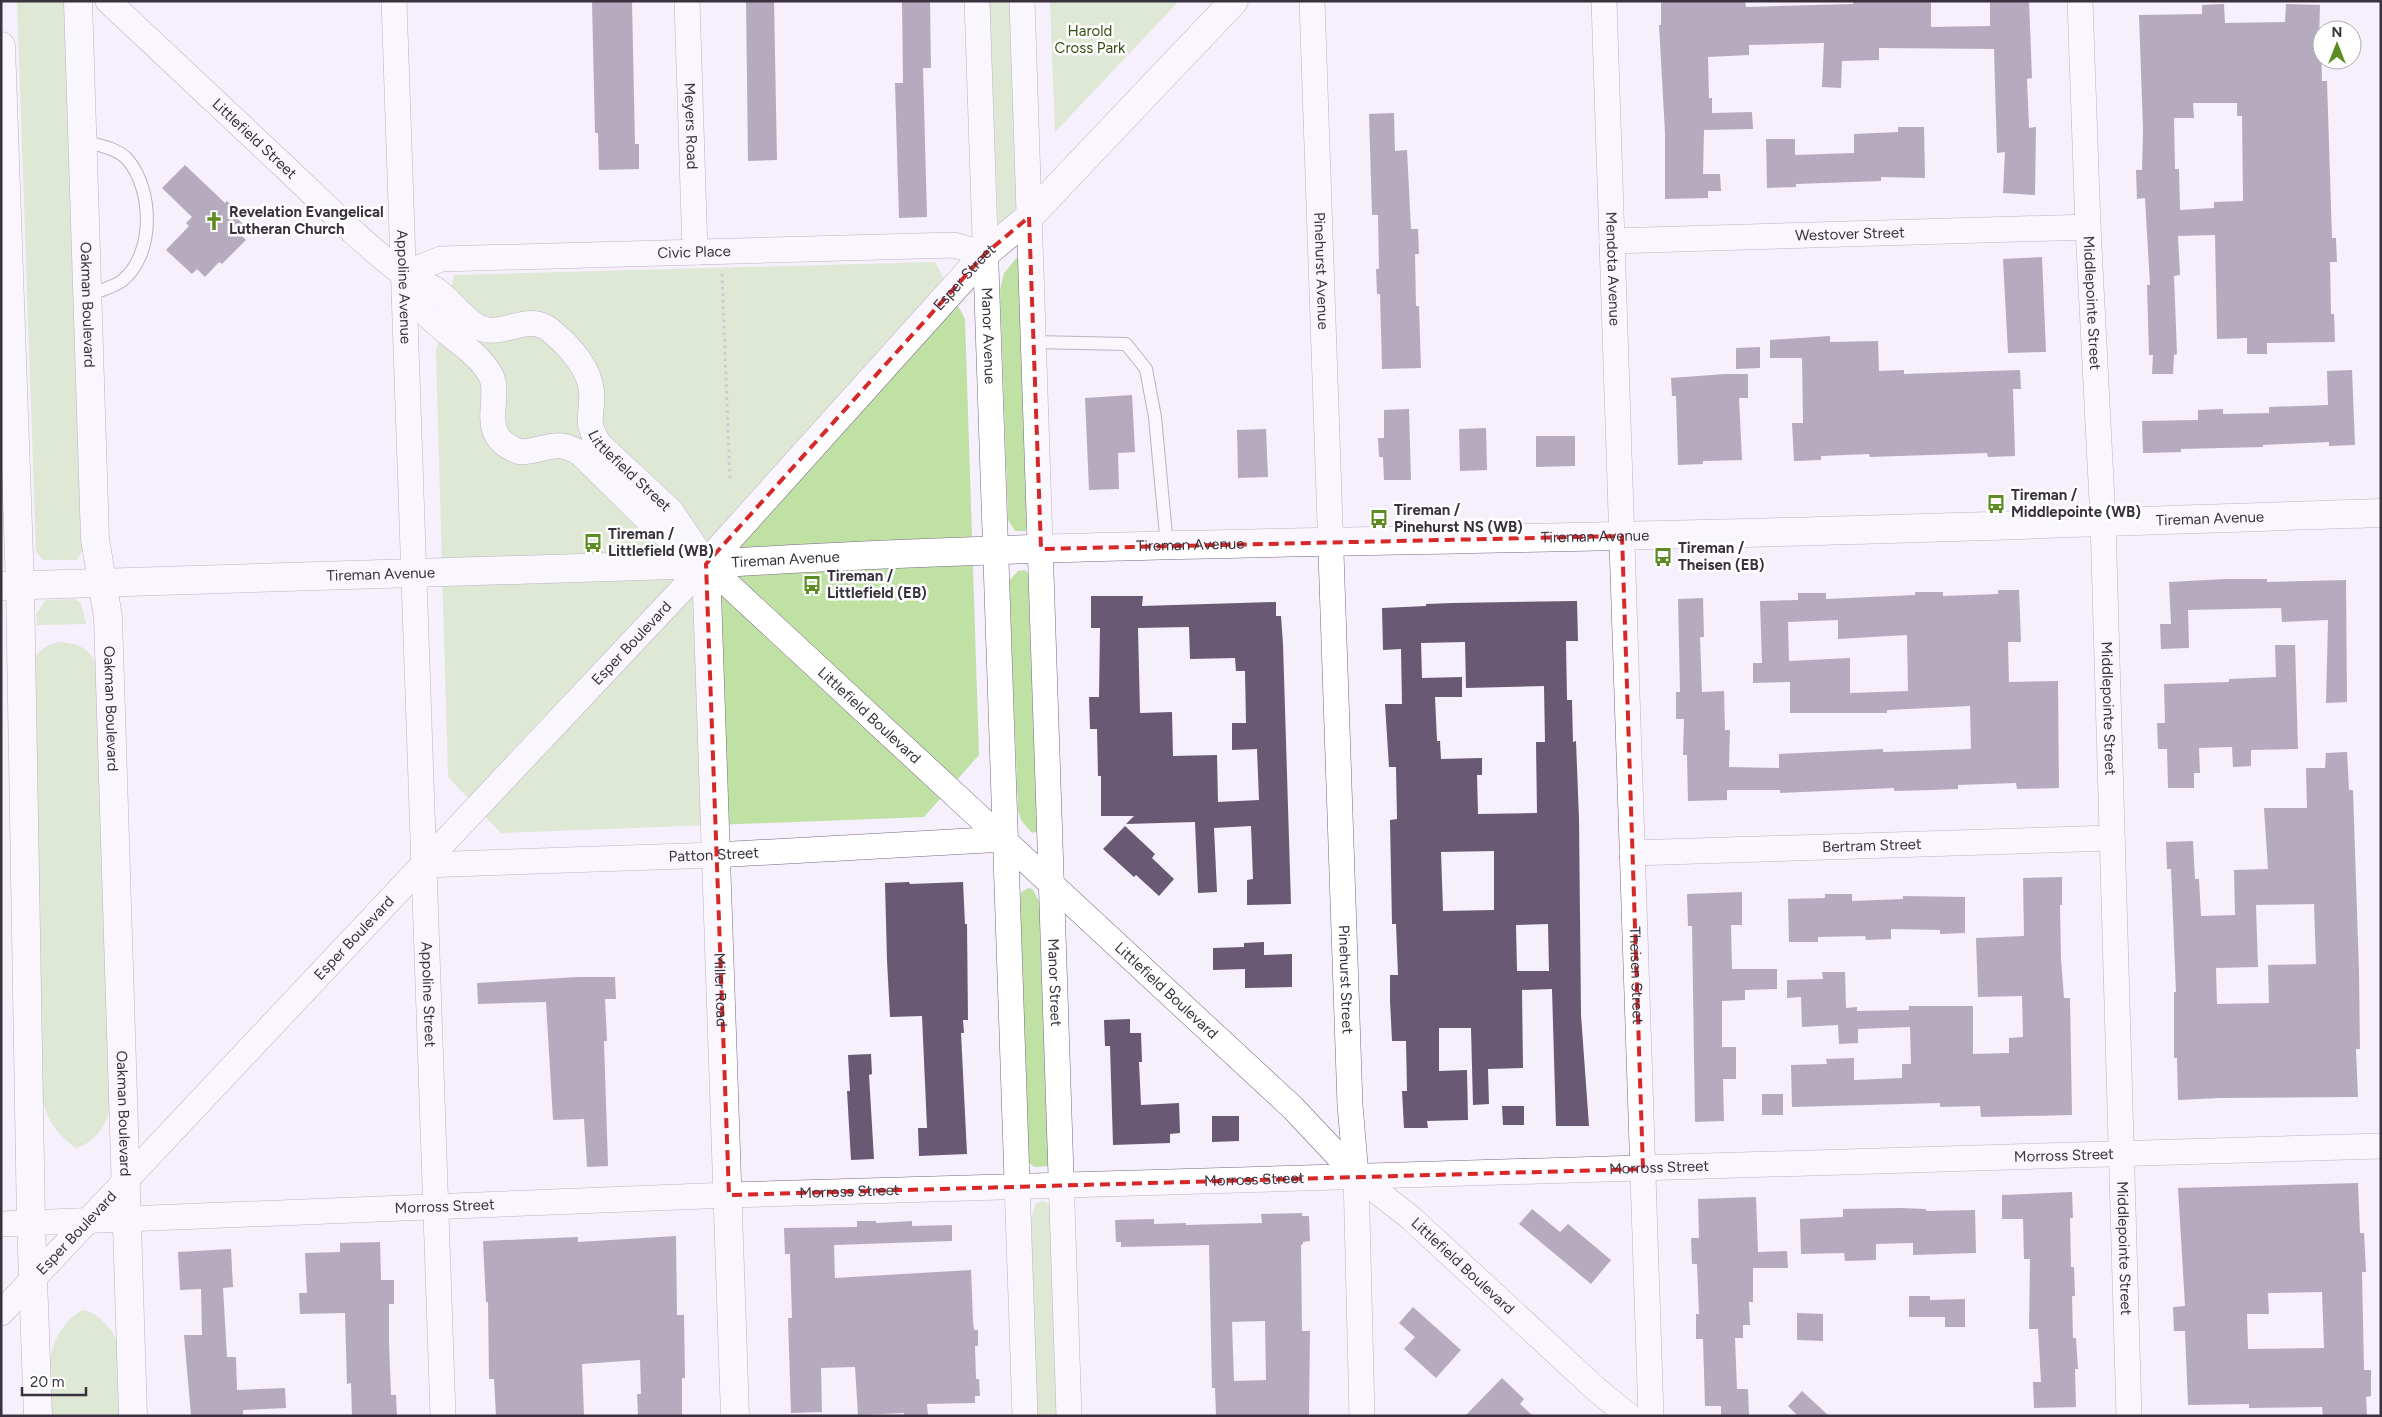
<svg xmlns="http://www.w3.org/2000/svg" width="2382" height="1417" viewBox="0 0 2382 1417" font-family="Figtree,sans-serif">
  <style>
    .green { fill: #c0e1a4 }
    .building { fill: #695974; fill-rule: evenodd }
    .lines { fill: none; stroke-linecap: round; stroke-linejoin: round }
    .lane-casing { stroke: #776783; stroke-width: 14 }
    .street-casing { stroke: #776783; stroke-width: 26 }
    .secondary-casing { stroke: #776783; stroke-width: 29 }
    .path { stroke: #9e97a4; stroke-width: 3; stroke-dasharray: 2.5 4; stroke-linecap: butt }
    .lane { stroke: #fff; stroke-width: 12 }
    .street { stroke: #fff; stroke-width: 25 }
    .secondary { stroke: #fff; stroke-width: 28 }
    .marked { fill: none; stroke: #d62828; stroke-width: 4; stroke-dasharray: 10 6; stroke-linejoin: round }
    .labels { text-anchor: middle; dominant-baseline: central; stroke-width: 5; stroke-linejoin: round; paint-order: stroke }
    .park-label { font-size: 15px; fill: #334f13; stroke: #fff }
    .street-label { font-size: 15px; fill: #39323e; stroke: #fff }
    .poi-label { font-size: 15px; font-weight: bold; fill: #39323e; stroke: #fff; text-anchor: start }
  </style>
  <rect width="100%" height="100%" fill="#f6effc"/>
  <!-- green -->
  <path class="green" d="M17,1h48l18,549 -6,10h-34l-7,-8z
    M989,1h24l6,197 -3,10 -16,17 -2,-2z
    M1050,1h129l-124,131z
    M1019,255l12,268 -6,8h-10l-7,-11 -8,-230 4,-17z
    M935,262l30,57 14,436 -55,62 -423,16 -53,-56 -12,-425 18,-77z
    M1024,570l6,4 9,257 -7,2 -11,-13 -3,-10 -9,-229 9,-10z
    M74,599l7,4 5,21 -49,1 -1,-11 10,-14z
    M59,642c23,2 28,6 40,25l14,434c-7,22 -14,40 -37,47 -21,-15 -30,-30 -35,-55l-11,-429c8,-13 14,-18 29,-22z
    M1029,888l4,2 8,15 11,251 -4,10 -14,1 -5,-5 -2,-13 -7,-240 1,-17z
    M1043,1201l7,3 11,212h-24l-6,-197 5,-16z
    M82,1310c14,1 31,19 35,32 6,21 5,52 7,74h-74c-2,-41 -7,-81 32,-106z"/>
  <!-- building -->
  <path class="building" d="M592,1h40l3,143h4v25l-40,1 -1,-37h-3z
    M746,1h28l3,159 -29,1z
    M902,1h28l1,67h-8l4,149 -28,1 -4,-135h8z
    M1661,1h84l1,6 107,-3v-3h78v26l59,-1v-25h39l3,77 -5,1 2,49 7,-1 -1,68 -32,-2 2,-41 -8,1 -3,-104 -115,-1v12l-37,1 -1,27 -19,-1 2,-44 -75,2v10l-41,2 1,41h3v15l40,-1 1,17 -49,1 -1,44h17l1,17h-13v7l-43,1v-66l-6,-108h2z
    M2224,4l1,19 60,-1 1,-18 34,1 -1,36h2l1,40h5l5,157h4l1,24h-7l1,52h3l1,28 -68,1v11h-20v-16l-30,1 -2,-104 -37,1 2,39 -6,1 3,78 -3,1 -1,19h-21l1,-19h-4l-2,-70h3l-5,-87 -8,1 -1,-29h6l1,-41 -4,-114 63,-1v-9zM2193,103h44v13h5l1,85 -29,1v6l-34,2 -1,-41h-4l-1,-51h20z
    M1394,113l1,38 12,-1 4,79h7l1,25h-4l1,52h3l2,62 -39,1 -2,-75h-3l-1,-25h3l-1,-54h-6l-3,-101z
    M1898,127h26l1,51 -44,-1v4l-85,3v3l-29,1 -1,-49h29v16l59,-2v-19l44,-2z
    M185,165l40,38 2,-2 15,14 -4,4 6,6 -6,7 8,8 -24,24 -3,-2 -14,15 -8,-8 -5,5 -26,-24 23,-24 -3,-3 6,-6 -30,-29z
    M2042,257l4,95 -38,1 -5,-94z
    M1830,336v6l48,-1 1,30 25,-1v4l116,-4 1,19h-8l2,67 -27,1 -1,-4 -117,4 -1,-3 -48,2v4l-27,1 -2,-38h11l-1,-65h-32v-18z
    M1760,347v21l-24,1v-21z
    M2352,370l3,75 -26,1v-4l-66,3v2l-82,2v3l-38,1 -1,-32 56,-1v-10l25,-1v5l46,-1v-6l59,-2 -1,-34z
    M1725,374h23v24h-9l3,62 -39,1v3l-25,1 -2,-69h-4l-1,-18z
    M1132,395l3,57 -17,1 1,36 -30,1 -4,-92z
    M1409,409l2,71h-27l-1,-23h-4l-1,-19h6v-28z
    M1486,428l1,42 -27,1 -1,-42z
    M1266,429l2,48 -30,1 -1,-48z
    M1536,436h39v30l-39,1z
    M2226,579h41v3l79,-2 1,122 -21,1 2,-83 -46,2 -1,-14 -93,2 1,38 -28,1 -1,-25h11l-2,-42z
    M1998,590h21l2,52h-13l1,40 49,-1 1,107 -42,1 -1,-6 -58,2v4l-27,1 -37,1v-3l-114,5v-3h-53v10l-39,1 -1,-46h-4l1,-36h-8v-27h4l-2,-93 25,-1 1,39h-4l2,55 22,-1 1,39h5l-1,37 50,1v-14l104,-5v3l88,-3 -1,-43 -83,4v3h-97v-31l-37,1v-20h9l-2,-62 38,-1v-7h28v6l89,-4v-3h28v4l55,-2zM1838,620v19l69,-4 1,56 -58,2v-35l-61,3 -1,-39z
    M1091,596h52l-1,10 134,-4v14h5l2,28 8,260 -44,1v-25l6,-1 -2,-53 -37,2 3,64 -19,1 -3,-71 -69,2 8,-8h-33v-40h-3l-1,-47h-7l-1,-32h10l1,-69h-9zM1189,627l1,32 45,-1 1,13h9l1,52h-14v27l25,-1 2,51 -41,2 -1,-47 -44,1 -1,-44 -32,1 -2,-85z
    M1577,601l1,40h-12l1,59h5l1,42 3,-1 3,78 2,196 8,111h-33l-4,-137 -30,1 1,78 -35,1 1,35 -16,1 -2,-77h-32v43l28,-1 1,50 -41,1 1,7h-24l-2,-37h5l-1,-50h-14l-2,-40v-26h8l-2,-51h-4l-2,-104 7,-1 -1,-52h-7l-4,-63h17l-1,-55 -18,1 -1,-42 44,-2v-2l27,-1zM1465,642l1,46 78,-2 1,56h-9l1,71 -59,1 -1,-39h5v-17l-41,1 -1,-18h-3l-2,-44h27v-20l-40,1 -1,-35zM1494,851v59l-51,1 -2,-59zM1548,924l1,47h-32l-1,-46z
    M2275,645h20l3,104 -47,1v16l-18,1 -1,-20 -33,1 1,25h-6v15h-26l-1,-39h-9l-1,-26h8l-1,-39 65,-2v-3l47,-2z
    M2347,752l2,38h4l6,182 1,77h-4l2,48 -138,1 -42,2 -1,-42h-3v-66h2l-5,-123h-4l-1,-27 27,-1 2,38h4l2,37 34,-1 -1,-45 34,-1 -4,-61h43l-1,-40h19l1,-15zM2314,904l2,60 -48,1 1,38 -52,1 -1,-36 42,-1 -2,-62z
    M1125,826l30,28 -3,4 22,21 -15,17 -23,-21 -2,2 -31,-28z
    M2062,877v28h-2l1,54 3,39h6l2,117 -91,2 -1,-11 -40,1v-4l-148,4 -1,-42 36,-1 -1,-5 28,-1v22l48,-2v-14h9l-1,-37 -52,2v14l-19,1 -1,-19 -36,2 -1,-30 -14,1v-18l36,-1 -1,-7h23l1,36 11,-1v4l52,-1v-4h64v48l36,-1v-15l14,-1 -1,-41 -44,1 -2,-59 48,-2 -1,-58z
    M909,882l1,2 53,-2 2,42h2l1,96h-5l1,13h-3l6,121 -48,2 -1,-28h9l-5,-112 -32,1 -3,-57 -2,-77z
    M1742,892v33h-11l1,44h45v20l-32,1v10l-23,1v46h14v32h-13l1,42 -29,1 -3,-196h-4l-1,-32z
    M1825,894h27v7l51,-2v-3l62,1v36l-25,1v-4l-49,-1v10l-25,1 -1,-4 -47,1v5h-29l-1,-43 37,-1z
    M1264,942v13l28,-1v33l-47,1v-19l-32,1v-22l31,-1v-4z
    M578,977h37l1,22h-11l2,42h-3l4,125 -21,1 -3,-48 -31,1 -7,-118 -68,2 -1,-21z
    M1130,1019v14h11l1,29h-3l2,43 38,-2 1,30 -10,1v9l-57,2 -3,-99h-5l-1,-26z
    M871,1054l1,20 -3,1 5,84 -23,1 -4,-69h3l-2,-36z
    M1762,1094h21v21h-21z
    M1502,1106h22v19h-21z
    M1212,1116h27v25l-27,1z
    M2358,1183l2,50h4l2,39h-4l2,98h7v26l-5,1 1,19h-44l-1,-9 -73,1v-4l-61,1 -3,-74h-11l-1,-24 12,-1 -7,-118zM2322,1292l2,56 -76,1 -1,-35h22l-1,-21z
    M2072,1192l1,26h-3l1,49h3l1,29h-3l1,42h3l2,31h-3l1,38 -42,1 -1,-26h8l-3,-53h-9l1,-70h-6l-1,-40h-21v-24z
    M1756,1197l2,55 29,-1 1,17h-35v34h-4l1,23h-7v13h-8l2,51h11l1,27h-28v-10h-16l-2,-67h-7v-25h3l-2,-50h-5l-1,-26h8l-1,-39z
    M1900,1208l26,1v2l49,-1 1,43 -63,2v-12l-37,1v16l-31,1 -1,-8 -43,1 -1,-35 43,-2v-8z
    M1532,1209l28,23 8,-8 43,36 -20,24 -72,-60z
    M1302,1213v3h7l1,25 -7,1v2l-2,1 1,86h8l-1,85h-93l-1,-28h-3l-3,-143 -88,2v-5h-5l-1,-22 39,-1v5l32,-1v2l76,-2 -1,-9zM1265,1321l1,59 -32,1 -2,-59z
    M857,1221h19v2l36,-2v5l40,-1v16l-118,4 1,33 136,-8 2,52 1,8h4v16h-3l1,33h3l1,17h-5v7l-48,1 1,12h-24v-3l-46,2 -3,-48 -34,1 1,44 -31,1 -3,-95h4l-2,-64h-5l-1,-26 73,-1z
    M676,1236l1,79h7l1,63h-3v38h-44l-1,-22h4l-1,-34 -58,4 2,52h-88l-2,-37h-5l-1,-77h-2l-3,-61 95,-4v5z
    M380,1242l1,38h13v24h-5v38l2,53h5l1,21h-45l-1,-33 -4,1 -2,-71 -45,1 -1,-21h8l-2,-40 35,-1v-9z
    M231,1249l2,38 -10,1 4,69h9l1,33 48,-2 1,20 -43,2v6h-52l-7,-81h18l-1,-46 -21,1 -2,-38z
    M1909,1296h21v4l35,-1v28h-20v-10h-36z
    M1413,1307l48,43 -25,28 -32,-29 11,-12 -16,-14z
    M1797,1313l26,1v27l-26,-1z
    M1502,1378l22,21 -4,5 13,12h-68z
    M1802,1391l27,25h-31l-10,-10z"/>
  <g class="lines">
    <!-- lane casing -->
    <g class="lane-casing">
      <path id="lane" d="M83,141c14,4 35,7 45,19 25,30 27,93 -5,120 -8,7 -25,11 -35,15
        M1034,342l92,2 20,25 9,48 12,129"/>
    </g>
    <!-- street casing -->
    <g class="street-casing">
      <g id="street">
        <path id="s1" d="M108,1c59,56 119,112 179,168 37,35 74,73 115,104 10,7 23,10 34,17 14,10 24,25 39,35 24,17 51,-14 75,5 17,14 38,36 41,58 4,26 -9,31 9,57l71,66 27,40"/>
        <path id="s2" d="M394,1l49,1415"/>
        <path id="s3" d="M687,1l8,251"/>
        <path id="s4" d="M977,1l48,1415"/>
        <path id="s5" d="M1022,1l47,1415"/>
        <path id="s6" d="M1312,1l38,1104 6,70 6,241"/>
        <path id="s7" d="M1604,1l47,1415"/>
        <path id="s8" d="M2080,1l8,226 15,294 26,895"/>
        <path id="s9" d="M1612,241l476,-14"/>
        <path id="s10" d="M403,274c7,12 12,27 21,37 19,23 51,37 66,63 14,23 -17,63 31,78 25,-1 36,-15 60,2l75,74 50,36 587,544 63,67 55,43 187,173 31,25"/>
        <path id="s11" d="M403,274l38,-15 513,-14 31,9"/>
        <path id="s12" d="M1632,853l480,-15"/>
        <path id="s13" d="M423,865l292,-10 290,-16"/>
        <path id="s14" d="M1,1224l728,-29 1652,-49"/>
        <path id="s15" d="M1,1313l705,-749"/>
      </g>
    </g>
    <!-- secondary casing -->
    <g class="secondary-casing">
      <g id="secondary">
        <path id="s16" d="M78,1l17,538 13,78 25,799"/>
        <path d="M1,46l19,539 11,638 7,193"/>
        <path id="s17" d="M706,564l29,852"/>
        <path id="s18" d="M706,564l279,-310 44,-37 205,-216"/>
        <path id="s19" d="M1,586l705,-22c302,-19 606,-21 909,-28 255,-5 511,-15 766,-23"/>
      </g>
    </g>
    <!-- path -->
    <path class="path" d="M722,274l8,208"/>
    <!-- lane -->
    <use href="#lane" class="lane"/>
    <!-- street -->
    <use href="#street" class="street"/>
    <!-- secondary -->
    <use href="#secondary" class="secondary"/>
  </g>
  <!-- marked area -->
  <path d="M0 0H2382V1417H0ZM1029,217l12,332 581,-13 21,633 -914,26 -23,-631 279,-310z" fill="#f6effc" fill-opacity=".55" fill-rule="evenodd"/>
  <path class="marked" d="M1029,217l12,332 581,-13 21,633 -914,26 -23,-631 279,-310z"/>
  <!-- icons -->
  <defs>
    <g id="church-bare" transform="scale(1.5)"><path d="M-1.2-6h2.4v3.5h3.3v2.4h-3.3V6h-2.4V-.1h-3.3v-2.4h3.3Z" fill="#5d8d22" stroke="#fff" stroke-width="2.5" paint-order="stroke"/></g>
    <g id="bus-bare" transform="scale(1.5)"><path d="M-5-6H5V4H4V6H2V4H-2V6H-4V4H-5ZM-3.5-4V0h7V-4ZM-3.5 1.2v1.5H-2V1.2ZM2 1.2v1.5H3.5V1.2Z" fill="#5d8d22" stroke="#fff" stroke-width="2.5" paint-order="stroke"/></g>
  </defs>
  <g fill-rule="evenodd">
    <use href="#church-bare" x="214" y="221"/>
    <use href="#bus-bare" x="1996" y="504"/>
    <use href="#bus-bare" x="1379" y="519"/>
    <use href="#bus-bare" x="593" y="543"/>
    <use href="#bus-bare" x="1663" y="557"/>
    <use href="#bus-bare" x="812" y="585"/>
  </g>
  <g class="labels">
    <!-- park labels -->
    <g class="park-label">
      <text x="1090" y="31">Harold<tspan x="1090" dy="17">Cross Park</tspan></text>
    </g>
    <!-- street labels -->
    <g class="street-label">
      <text stroke="none"><textPath href="#s3" startOffset="125">Meyers Road</textPath></text>
      <text stroke="none"><textPath href="#s1" startOffset="201">Littlefield Street</textPath></text>
      <text stroke="none"><textPath href="#s9" startOffset="238">Westover Street</textPath></text>
      <text stroke="none"><textPath href="#s11" startOffset="294">Civic Place</textPath></text>
      <text stroke="none"><textPath href="#s7" startOffset="268">Mendota Avenue</textPath></text>
      <text stroke="none"><textPath href="#s6" startOffset="270">Pinehurst Avenue</textPath></text>
      <text stroke="none"><textPath href="#s18" startOffset="386">Esper Street</textPath></text>
      <text stroke="none"><textPath href="#s2" startOffset="286">Appoline Avenue</textPath></text>
      <text stroke="none"><textPath href="#s16" startOffset="304">Oakman Boulevard</textPath></text>
      <text stroke="none"><textPath href="#s8" startOffset="302">Middlepointe Street</textPath></text>
      <text stroke="none"><textPath href="#s4" startOffset="335">Manor Avenue</textPath></text>
      <text stroke="none"><textPath href="#s1" startOffset="740">Littlefield Street</textPath></text>
      <text stroke="none"><textPath href="#s19" startOffset="2210">Tireman Avenue</textPath></text>
      <text stroke="none"><textPath href="#s19" startOffset="1595">Tireman Avenue</textPath></text>
      <text stroke="none"><textPath href="#s19" startOffset="1190">Tireman Avenue</textPath></text>
      <text stroke="none"><textPath href="#s19" startOffset="785">Tireman Avenue</textPath></text>
      <text stroke="none"><textPath href="#s19" startOffset="380">Tireman Avenue</textPath></text>
      <text stroke="none"><textPath href="#s15" startOffset="920">Esper Boulevard</textPath></text>
      <text stroke="none"><textPath href="#s16" startOffset="709">Oakman Boulevard</textPath></text>
      <text stroke="none"><textPath href="#s8" startOffset="708">Middlepointe Street</textPath></text>
      <text stroke="none"><textPath href="#s10" startOffset="679">Littlefield Boulevard</textPath></text>
      <text stroke="none"><textPath href="#s12" startOffset="240">Bertram Street</textPath></text>
      <text stroke="none"><textPath href="#s13" startOffset="291">Patton Street</textPath></text>
      <text stroke="none"><textPath href="#s15" startOffset="515">Esper Boulevard</textPath></text>
      <text stroke="none"><textPath href="#s7" startOffset="975">Theisen Street</textPath></text>
      <text stroke="none"><textPath href="#s6" startOffset="979">Pinehurst Street</textPath></text>
      <text stroke="none"><textPath href="#s5" startOffset="982">Manor Street</textPath></text>
      <text stroke="none"><textPath href="#s17" startOffset="426">Miller Road</textPath></text>
      <text stroke="none"><textPath href="#s10" startOffset="1084">Littlefield Boulevard</textPath></text>
      <text stroke="none"><textPath href="#s2" startOffset="994">Appoline Street</textPath></text>
      <text stroke="none"><textPath href="#s16" startOffset="1114">Oakman Boulevard</textPath></text>
      <text stroke="none"><textPath href="#s14" startOffset="2064">Morross Street</textPath></text>
      <text stroke="none"><textPath href="#s14" startOffset="1659">Morross Street</textPath></text>
      <text stroke="none"><textPath href="#s14" startOffset="1254">Morross Street</textPath></text>
      <text stroke="none"><textPath href="#s14" startOffset="849">Morross Street</textPath></text>
      <text stroke="none"><textPath href="#s14" startOffset="444">Morross Street</textPath></text>
      <text stroke="none"><textPath href="#s15" startOffset="110">Esper Boulevard</textPath></text>
      <text stroke="none"><textPath href="#s8" startOffset="1248">Middlepointe Street</textPath></text>
      <text stroke="none"><textPath href="#s10" startOffset="1489">Littlefield Boulevard</textPath></text>
    </g>
    <!-- poi labels -->
    <g class="poi-label">
      <text x="229" y="212">Revelation Evangelical<tspan x="229" dy="17">Lutheran Church</tspan></text>
      <text x="2011" y="495">Tireman /<tspan x="2011" dy="17">Middlepointe (WB)</tspan></text>
      <text x="1394" y="510">Tireman /<tspan x="1394" dy="17">Pinehurst NS (WB)</tspan></text>
      <text x="608" y="534">Tireman /<tspan x="608" dy="17">Littlefield (WB)</tspan></text>
      <text x="1678" y="548">Tireman /<tspan x="1678" dy="17">Theisen (EB)</tspan></text>
      <text x="827" y="576">Tireman /<tspan x="827" dy="17">Littlefield (EB)</tspan></text>
    </g>
  </g>
  <!-- border -->
  <rect width="2382" height="1417" fill="none" stroke="#39323e" stroke-width="5"/>
  <!-- north arrow -->
  <g transform="translate(2337 45)"><circle r="24" fill="#ffffff" stroke="#b0adb2"/>
  <path d="M0-4L9 19L0 12L-9 19Z" fill="#5d8d22"/>
  <text y="-8" font-size="14" font-weight="bold" text-anchor="middle" fill="#39323e">N</text>
  </g>
  <!-- scale -->
  <path d="M22 1387v8h64v-8" fill="none" stroke="#39323e" stroke-width="2.5"/>
  <text x="30" y="1387" font-size="15" fill="#39323e" stroke="#ffffff" stroke-width="4" paint-order="stroke">20 m</text>
</svg>
